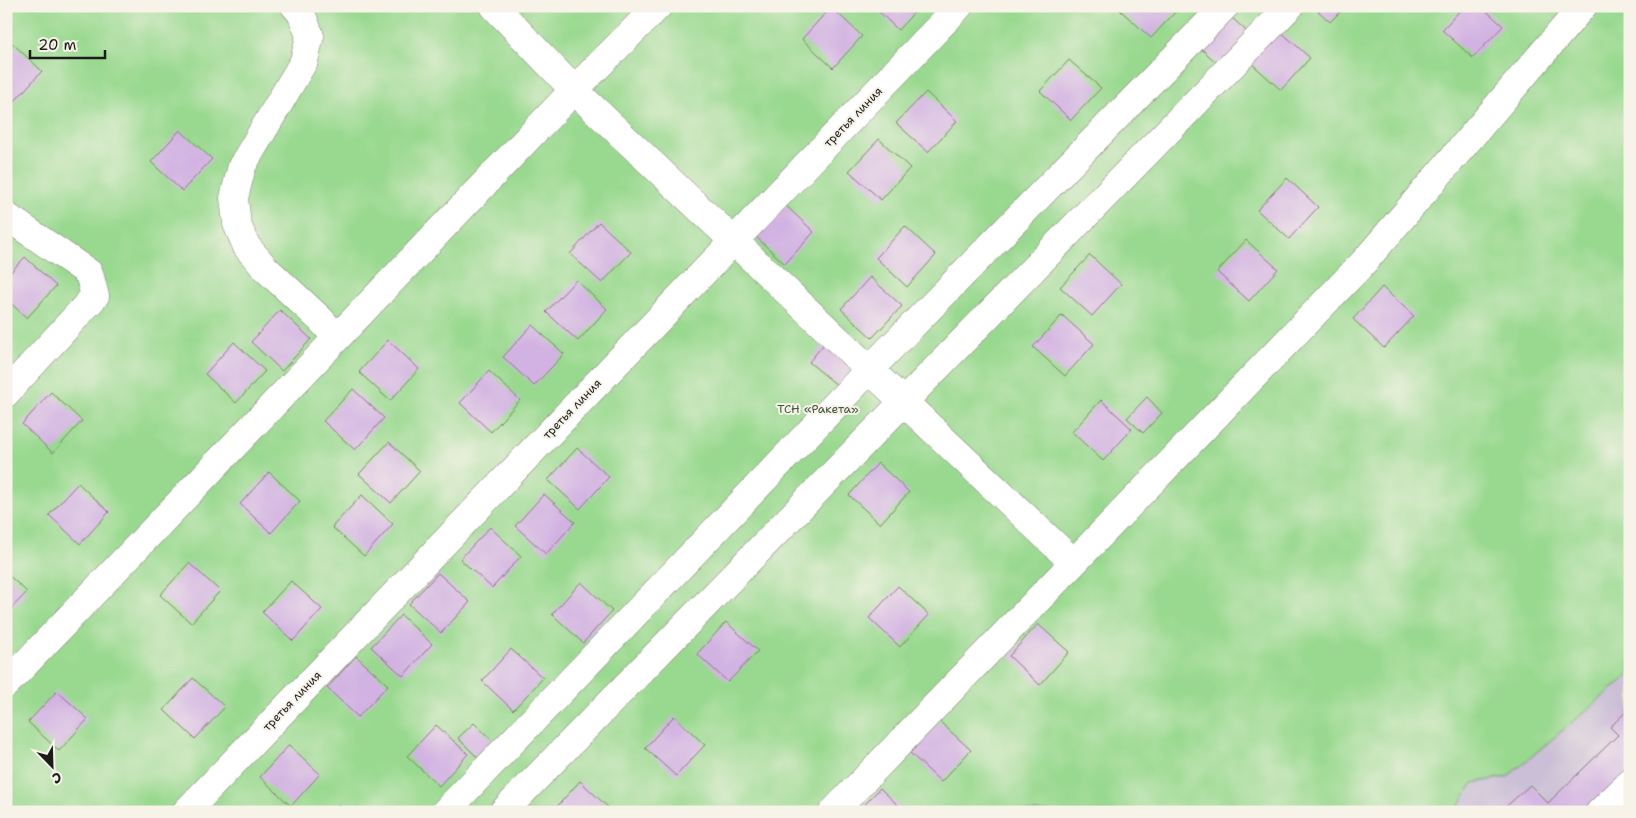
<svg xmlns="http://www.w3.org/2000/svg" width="1636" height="818" viewBox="0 0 1636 818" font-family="'Shantell Sans',sans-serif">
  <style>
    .industrial { fill: #cabfd6 }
    .green { fill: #99d98f; stroke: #5a7a56 }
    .building { fill: #d2b2e2 }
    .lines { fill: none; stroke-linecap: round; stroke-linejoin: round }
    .minor-casing { stroke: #838072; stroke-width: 29 }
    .minor { stroke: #fff; stroke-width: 28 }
    .labels { text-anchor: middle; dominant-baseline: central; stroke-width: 4; stroke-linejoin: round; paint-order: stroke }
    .street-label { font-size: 12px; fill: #1c1c1c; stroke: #f7f3e8 }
    .park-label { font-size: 12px; fill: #42553e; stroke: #f7f3e8 }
  </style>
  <rect width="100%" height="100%" fill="#f7f3e8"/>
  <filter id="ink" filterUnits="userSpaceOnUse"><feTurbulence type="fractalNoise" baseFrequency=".02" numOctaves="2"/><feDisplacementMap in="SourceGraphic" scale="10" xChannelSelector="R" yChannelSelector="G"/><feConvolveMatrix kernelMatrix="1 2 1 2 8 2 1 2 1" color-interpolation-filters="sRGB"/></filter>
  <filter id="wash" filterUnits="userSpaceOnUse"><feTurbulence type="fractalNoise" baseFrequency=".0096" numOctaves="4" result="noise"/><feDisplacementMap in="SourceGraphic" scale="20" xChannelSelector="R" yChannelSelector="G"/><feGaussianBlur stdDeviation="1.12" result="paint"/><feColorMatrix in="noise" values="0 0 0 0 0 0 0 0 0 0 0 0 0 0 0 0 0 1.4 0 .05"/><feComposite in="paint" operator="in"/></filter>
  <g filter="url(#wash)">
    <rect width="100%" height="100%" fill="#eae5c8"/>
    <!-- industrial -->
    <path class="industrial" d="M1630,674v138h-175l18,-29 34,-6z"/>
    <!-- green -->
    <path class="green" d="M6,6h1624v668l-123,103 -34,6 -18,29h-1449z"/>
    <g id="blocks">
      <!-- building -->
      <path class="building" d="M873,6h47l-22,24z
        M1123,6h58l-30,32 -31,-28z
        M1313,6h33l-16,16z
        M1464,6h17l22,20 -30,32 -31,-28z
        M831,7l31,29 -29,32 -31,-29z
        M1220,7l32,29 -30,32 -31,-29z
        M1278,29l32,29 -29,32 -32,-29z
        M11,42l31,29 -29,32 -7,-6v-50z
        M1069,60l32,28 -30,32 -31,-29z
        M926,92l31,29 -29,31 -32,-29z
        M180,130l32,29 -30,32 -31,-29z
        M879,139l31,29 -29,32 -32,-29z
        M1287,178l31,29 -29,32 -32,-29z
        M783,203l31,29 -29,32 -31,-29z
        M599,222l32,30 -29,31 -32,-29z
        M905,226l31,29 -29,32 -31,-29z
        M1246,240l32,29 -29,32 -32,-29z
        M1090,255l31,29 -29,32 -32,-29z
        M25,257l31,29 -29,32 -21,-19v-22z
        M870,277l32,29 -30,32 -31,-29z
        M576,280l31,29 -29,32 -32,-29z
        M1382,287l32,29 -30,32 -31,-29z
        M280,310l31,29 -29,32 -31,-29z
        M1062,315l32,29 -29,32 -32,-29z
        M532,325l32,29 -30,32 -31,-29z
        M828,339l29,24 -19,23 -29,-24z
        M388,340l31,29 -29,32 -31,-29z
        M234,342l31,29 -29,32 -31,-29z
        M489,371l31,29 -29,32 -31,-29z
        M353,389l31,29 -29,32 -32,-29z
        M51,392l31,29 -29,32 -31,-29z
        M1147,397l15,16 -19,20 -16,-15z
        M1101,400l31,29 -29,32 -31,-29z
        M389,442l31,29 -29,32 -32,-29z
        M577,448l32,29 -29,32 -32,-29z
        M878,463l31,29 -29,32 -31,-29z
        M269,472l31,29 -29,32 -31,-29z
        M78,483l31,29 -29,32 -31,-29z
        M544,494l31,28 -29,32 -31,-28z
        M362,495l31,29 -29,32 -32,-29z
        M490,527l31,29 -29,32 -32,-29z
        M189,563l31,28 -29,32 -31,-28z
        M6,573l21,19 -21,22z
        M438,573l32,29 -29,31 -32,-29z
        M291,581l31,28 -29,32 -31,-29z
        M581,582l31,29 -29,32 -31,-29z
        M898,586l31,29 -29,32 -31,-29z
        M401,615l31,29 -29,32 -32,-29z
        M726,622l32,29 -30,31 -31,-28z
        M1038,624l31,28 -29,33 -31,-29z
        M511,649l32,29 -30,32 -31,-29z
        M356,656l32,29 -30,32 -31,-29z
        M193,678l32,29 -30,32 -31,-29z
        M57,691l31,28 -29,32 -31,-29z
        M1628,710l2,1v52l-5,4 -8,16 -31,29h-86l30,-27 18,18 70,-68 -8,-8z
        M674,716l31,29 -29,31 -31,-28z
        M939,721l32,29 -30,32 -31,-29z
        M474,723l22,21 -16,16 -22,-22z
        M436,725l32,29 -29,32 -32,-30z
        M289,745l31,29 -29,32 -31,-29z
        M580,781l31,29 -2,2h-57z
        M880,788l25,24h-47z
        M1630,803v9h-10z
        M338,805l8,7h-14z"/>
    </g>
  </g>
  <g filter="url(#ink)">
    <use href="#blocks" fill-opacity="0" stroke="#838072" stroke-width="1"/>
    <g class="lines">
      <!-- minor casing -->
      <g class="minor-casing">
        <path id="minor" d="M295,6l6,7 9,23 -6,25 -62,105 -8,32 3,26 10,23 19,22 55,51 16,18
          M494,6l80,84 499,472
          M6,216l83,57 6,23 -89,97
          M6,684l568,-594 84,-84
          M186,812l773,-806
          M445,812l424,-442 356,-364
          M503,812l787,-806
          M833,812l530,-549 220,-257
          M1600,812l30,-29"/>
      </g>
      <!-- minor -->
      <use href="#minor" class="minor"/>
    </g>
  </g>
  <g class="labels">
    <!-- street labels -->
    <g class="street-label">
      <text transform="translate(853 117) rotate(-46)">третья линия</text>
      <text transform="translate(572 409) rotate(-46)">третья линия</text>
      <text transform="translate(292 701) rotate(-46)">третья линия</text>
    </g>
    <!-- park labels -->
    <g class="park-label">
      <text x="818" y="409">ТСН «Ракета»</text>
    </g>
  </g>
  <!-- margin -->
  <rect width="1636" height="818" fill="none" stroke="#f7f3e8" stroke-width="25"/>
  <!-- north arrow -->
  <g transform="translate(52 766) rotate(157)" stroke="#f7f3e8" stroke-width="4" paint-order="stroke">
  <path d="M0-4L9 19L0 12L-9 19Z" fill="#1c1c1c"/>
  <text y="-8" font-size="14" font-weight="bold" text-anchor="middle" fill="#1c1c1c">С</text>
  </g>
  <!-- scale -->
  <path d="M30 50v8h75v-8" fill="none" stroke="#1c1c1c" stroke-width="2.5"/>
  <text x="38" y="50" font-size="15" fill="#1c1c1c" stroke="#f7f3e8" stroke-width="4" paint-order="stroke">20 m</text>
</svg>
